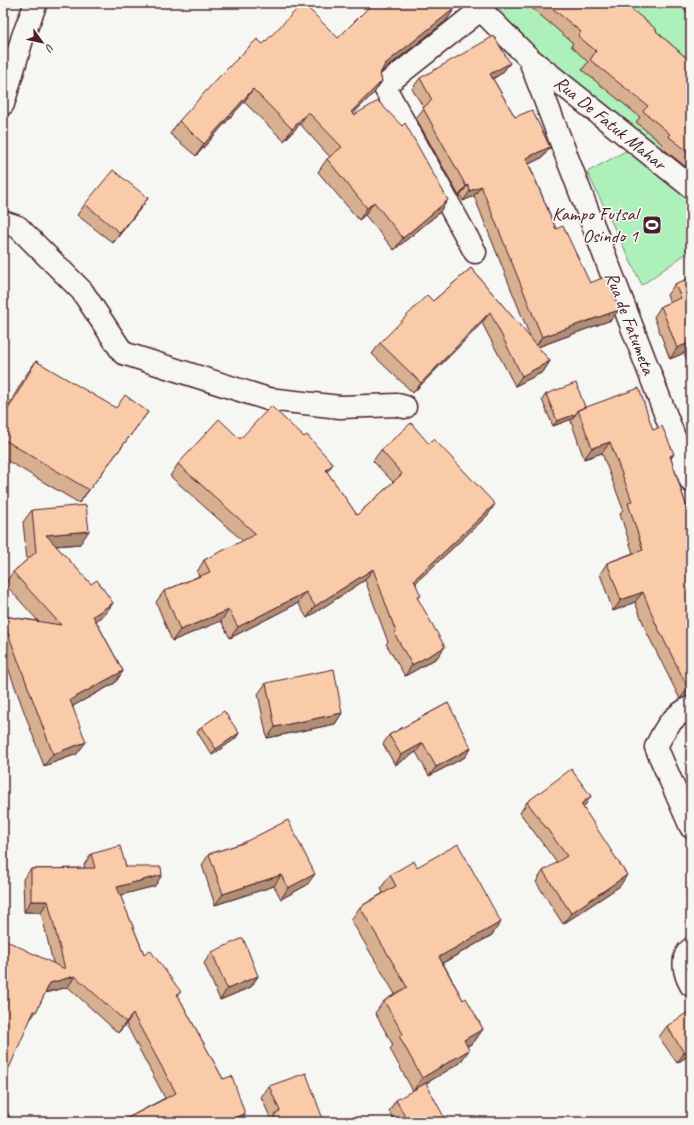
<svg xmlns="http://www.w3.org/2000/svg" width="694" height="1125" viewBox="0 0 694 1125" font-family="Caveat,sans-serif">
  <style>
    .grass { fill: #adf0b9; stroke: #7c8872 }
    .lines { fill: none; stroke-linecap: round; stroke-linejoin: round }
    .street-casing { stroke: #4a1f2b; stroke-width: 25 }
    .secondary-casing { stroke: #4a1f2b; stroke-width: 25 }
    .street { stroke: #f6f6f2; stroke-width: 22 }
    .secondary { stroke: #f6f6f2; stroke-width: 22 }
    .wall { fill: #d7af91; stroke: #4a1f2b }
    .shaded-wall { fill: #af8e76; stroke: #4a1f2b }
    .building { fill: #facba9; stroke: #4a1f2b }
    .labels { text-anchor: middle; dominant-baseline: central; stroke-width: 3.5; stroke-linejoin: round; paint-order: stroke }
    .street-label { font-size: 19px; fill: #4a1f2b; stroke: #f6f6f2 }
    .poi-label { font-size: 19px; fill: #4a1f2b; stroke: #f6f6f2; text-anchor: end }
  </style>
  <rect width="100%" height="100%" fill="#f6f6f2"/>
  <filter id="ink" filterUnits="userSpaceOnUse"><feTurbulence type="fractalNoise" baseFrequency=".025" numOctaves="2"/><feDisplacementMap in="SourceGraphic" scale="8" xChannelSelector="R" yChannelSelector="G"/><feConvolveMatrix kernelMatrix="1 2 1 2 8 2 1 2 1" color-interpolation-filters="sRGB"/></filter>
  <g filter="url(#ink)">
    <!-- grass -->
    <path class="grass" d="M474,3h217v184z
      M633,147l58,54v49l-49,35 -55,-113z"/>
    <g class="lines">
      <!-- street casing -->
      <g class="street-casing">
        <path id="street" d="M529,58l162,129
          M3,222l15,5 64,64 41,62 145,46 72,8 57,-2 8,2
          M475,252l-91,-166 96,-76
          M691,707c-20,10 -26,21 -35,40l35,80
          M691,949c-11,8 -6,26 0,36"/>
      </g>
      <!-- secondary casing -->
      <g class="secondary-casing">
        <path id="secondary" d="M474,3l55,55 162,423
          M3,104l20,-68 13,-33"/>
      </g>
      <!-- street -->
      <use href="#street" class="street"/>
      <!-- secondary -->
      <use href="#secondary" class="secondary"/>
    </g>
    <!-- wall -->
    <path class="wall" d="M214,3h7l-2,3z
      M523,3h101l67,59v99l-5,6 -25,-20 1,-3 -26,-22 4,-5 -58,-47 6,-8 -17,-16 2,-3 -47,-40 -2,2z
      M678,3h13v9l-2,2z
      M455,8l-9,13 -65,52 -1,1 2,7 -8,12 -21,21 86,99 -45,37 -29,-35 -6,5 -41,-48 9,-13 3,-2 -30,-33 -16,17 -40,-39 -48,54 -26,-22 9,-13 84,-77 75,-6z
      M510,63l-8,10 -9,6 22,38 35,30 -7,10 -14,7 27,65 34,54 21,37 -73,27 12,14 -7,11 -28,14 -33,-63 -69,70 -41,-39 8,-11 53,-42 38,-33 60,71 -57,-143 -11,5 -3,-6 -1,1 -43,-78 8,-10 -12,-19 8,-11z
      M148,198l-8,11 -27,34 -36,-28 8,-11z
      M691,250v9l-3,-4z
      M691,278v92l-7,-17 -14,6 -16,-42 7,-11 9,-4 -3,-7 8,-11z
      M36,361l102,64 -59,78 -76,-45v-43l23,-40z
      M546,394l107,36 18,29 20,61v7l-2,3 2,165 -11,4 -33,-66 -12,-31 -22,9 -13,-37 7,-11 26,-10 -13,-39 3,-5 -21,-56 -18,6 -13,-38 1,-2 -19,7 -11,-26z
      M240,439l87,33 30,43 36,-33 -20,-21 8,-11 107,65 -72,67 2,18 19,58 -32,18 -19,-32 2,-2 -23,-62 -58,38 -9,-15 -68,35 -9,-17 -49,20 -16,-39 8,-11 35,-15 -2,-4 7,-12 39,-19 -73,-65 8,-12z
      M32,510l48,34 -24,2 35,38 22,19 -9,12 -8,6 27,50 -8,12 -42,23 4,48 -33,12 -41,-112v-38l35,5 -33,-37 8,-12 14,-12 -4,-38z
      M266,683l76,30 -7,11 -68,14 -9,-44z
      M448,703l17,54 -36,19 -13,-24 -21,13 -12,-21 6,-9z
      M201,727l38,6 -4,6 -23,16 -15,-23z
      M591,796l-8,11 37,79 -57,38 -27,-42 7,-11 14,-8 -37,-50 7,-11z
      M243,843l64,42 -26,14 -7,-13 -59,19 -13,-40 7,-11z
      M91,854l35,13 29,19 -35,9 24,59 34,42 45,83 22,35 -5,8h-120l45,-24 -39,-74 -8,9 -50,-46 -23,6 -9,19 -7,9 24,-58 -12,-51h-17l-1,-33 8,-10 54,-1 -1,-3z
      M417,867l75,68 -49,28 20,37 20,29 -9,13 -6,4 -8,17 -47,28 -23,-42 3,-4 -18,-32 9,-12 11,-7 -44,-74 9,-13 23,-14 -2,-5 9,-13z
      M212,952l46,24 -7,11 -31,13 -16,-37z
      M667,1026l24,28 -14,9 -18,-26z
      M269,1086l55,36h-55l2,-3 -10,-22z
      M396,1100l44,22h-45l-6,-11z"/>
    <!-- shaded-wall -->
    <path class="shaded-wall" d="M455,8l-9,13 -70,55 9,-12z
      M510,63l-8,10 -19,11 7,-10z
      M382,81l-8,12 -32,31 9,-12z
      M253,89l-9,13 -48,54 8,-12z
      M308,112l-8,12 -16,17 8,-12z
      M550,147l-7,10 -24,12 7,-11z
      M468,185l-8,10 -1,1 7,-10z
      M481,186l-7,10 -11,5 7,-10z
      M148,198l-8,11 -27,34 7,-10z
      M448,200l-9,13 -45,37 9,-12z
      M374,202l-9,13 -6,5 8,-12z
      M619,310l-8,10 -76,28 7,-11z
      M490,312l-8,11 -69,70 8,-10z
      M691,342v2l-7,9 -14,6 7,-11z
      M550,361l-7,11 -28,14 7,-10z
      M148,412l-10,13 -59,78 10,-13z
      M576,414l-4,5 -19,7 4,-5z
      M610,442l-8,11 -18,6 8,-11z
      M674,454l-7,11 3,-9z
      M333,464l-8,11 1,-5z
      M495,504l-7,11 -81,76 7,-11z
      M691,526v1l-6,9 3,-9z
      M89,531l-9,13 -42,3 8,-12z
      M373,569l-8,11 -58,38 8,-12z
      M306,592l-8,11 -68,35 8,-11z
      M643,592l-8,10 -22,9 8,-11z
      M113,603l-9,12 -19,13 8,-12z
      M229,610l-8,11 -49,20 8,-11z
      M445,647l-8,11 -32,18 7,-11z
      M123,671l-8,12 -53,29 8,-12z
      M691,687v8l-11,4 8,-11z
      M342,713l-7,11 -68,14 8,-11z
      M239,733l-4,6 -23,16 4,-6z
      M86,742l-9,12 -33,12 9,-12z
      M423,743l-7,9 -21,13 6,-10z
      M471,748l-6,9 -36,19 7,-9z
      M591,796l-7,11 -11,8 8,-11z
      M315,874l-8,11 -26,14 7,-11z
      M162,875l-7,11 -45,12 7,-11z
      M281,875l-7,11 -59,19 8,-11z
      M627,875l-7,11 -57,38 8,-11z
      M31,901h17l-7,11h-17z
      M501,922l-9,13 -62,35 9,-13z
      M75,976l-7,11 -25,6 7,-10z
      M258,976l-7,11 -31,13 7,-11z
      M133,1014l-7,10 -8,9 8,-11z
      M483,1029l-9,13 -19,11 9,-13z
      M691,1048v6l-14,9 7,-10z
      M469,1050l-9,13 -47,28 9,-13z
      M245,1114l-5,8h-17z
      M444,1117l-4,5h-6z"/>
    <!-- building -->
    <path class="building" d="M303,3l35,35 35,-35h77l5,5 -70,56 -5,10 2,7 -31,31 3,3 24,-14 24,25 3,-3 43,77 -45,38 -29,-36 -7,6 -40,-49 15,-12 -34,-35 -16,17 -39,-40 -49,55 -25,-23 37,-41 41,-41 6,5z
      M546,3h78l33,27 -1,1 35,31v92l-23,-18 2,-2 -27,-23 5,-5 -58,-46 6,-9 -18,-15 3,-4z
      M494,36l16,27 -20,11 25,43 17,-7 18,37 -24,11 30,71 7,-3 27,57 17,-7 12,34 -77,27 -61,-151 -11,5 -2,-6 -2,1 -43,-78 9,-8 -12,-22z
      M113,170l35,28 -28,35 -35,-29z
      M471,268l79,93 -28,15 -32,-64 -69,71 -41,-40 47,-48 6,6z
      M691,278v64l-14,6 -16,-42 20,-8 -6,-14z
      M36,361l80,47 9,-13 23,17 -59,78 -86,-51v-21z
      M576,383l9,24 -7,3 -2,4 -19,7 -11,-27z
      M639,388l14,42 9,-4 12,28 -4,2 21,64v6l-3,1 3,8v152l-3,1 -33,-66 -12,-30 -22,8 -14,-37 36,-13 -15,-47 4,-2 -22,-59 -18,6 -14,-38z
      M271,406l33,31 3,-2 26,29 -7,6 31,45 45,-41 -21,-24 30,-27 18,21 5,-5 61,65 -81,76 7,16 -4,1 28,50 -33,18 -18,-32 2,-1 -23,-63 -58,37 -9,-14 -68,35 -9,-17 -49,20 -16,-39 46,-19 -6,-12 52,-26 -78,-70 41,-45 21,20z
      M86,505l3,26 -43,4 45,49 6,-4 16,23 -20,13 30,55 -53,29 16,42 -33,12 -50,-134v-4l58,9 -48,-53 23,-20 -4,-42z
      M334,669l8,44 -67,14 -9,-44z
      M448,703l23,45 -35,19 -13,-24 -22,12 -12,-20z
      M224,711l15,22 -23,16 -15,-22z
      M571,769l20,27 -10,8 46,71 -56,38 -28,-42 24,-15 -40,-54z
      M288,820l27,54 -27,14 -7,-13 -58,19 -14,-40 34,-11z
      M458,844l43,78 -62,35 24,43 3,-2 17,31 -19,11 5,10 -47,28 -23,-42 4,-2 -19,-33 23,-14 -47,-80 36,-21 -6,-11 24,-14 3,6z
      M120,846l6,21h35l1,8 -45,12 27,67 6,-4 31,42 -4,2 46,85 9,-3 13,38 -22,8h-103l56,-29 -43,-79 -7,8 -51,-46 -25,7 -14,29 -2,-1 -31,71v-143l62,30 -17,-68h-17v-32l64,-1 -4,-14z
      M243,938l15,38 -31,13 -15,-37z
      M691,1010v38l-7,5 -17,-27z
      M306,1073l18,49h-47l-3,-7 6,-4 -11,-25z
      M426,1083l18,34 -10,5h-26l-12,-22z
      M3,1107l11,15h-11z"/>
  </g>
  <!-- icons -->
  <defs>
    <g id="stadium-square" transform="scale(1)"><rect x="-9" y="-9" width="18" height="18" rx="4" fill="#4a1f2b" stroke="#f6f6f2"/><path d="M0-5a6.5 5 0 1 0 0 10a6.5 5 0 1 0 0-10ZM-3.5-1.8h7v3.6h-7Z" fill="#fff"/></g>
  </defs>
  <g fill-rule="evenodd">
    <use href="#stadium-square" x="652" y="225"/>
  </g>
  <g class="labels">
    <!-- street labels -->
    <g class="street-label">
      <text transform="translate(610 123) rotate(39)">Rua De Fatuk Mahar</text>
      <text transform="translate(630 323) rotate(69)">Rua de Fatumeta</text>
    </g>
    <!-- poi labels -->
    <g class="poi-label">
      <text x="638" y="214">Kampo Futsal<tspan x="638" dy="22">Osindo 1</tspan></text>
    </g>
  </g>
  <!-- margin -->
  <rect width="694" height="1125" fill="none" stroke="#f6f6f2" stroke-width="16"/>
  <rect x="8" y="8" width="678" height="1109" fill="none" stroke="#4a1f2b" stroke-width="1.5" filter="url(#ink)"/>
  <!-- north arrow -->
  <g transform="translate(42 42) rotate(123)" stroke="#f6f6f2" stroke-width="3" paint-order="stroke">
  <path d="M0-3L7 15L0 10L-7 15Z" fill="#4a1f2b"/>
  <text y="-6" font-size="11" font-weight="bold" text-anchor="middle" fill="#4a1f2b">U</text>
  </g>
</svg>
